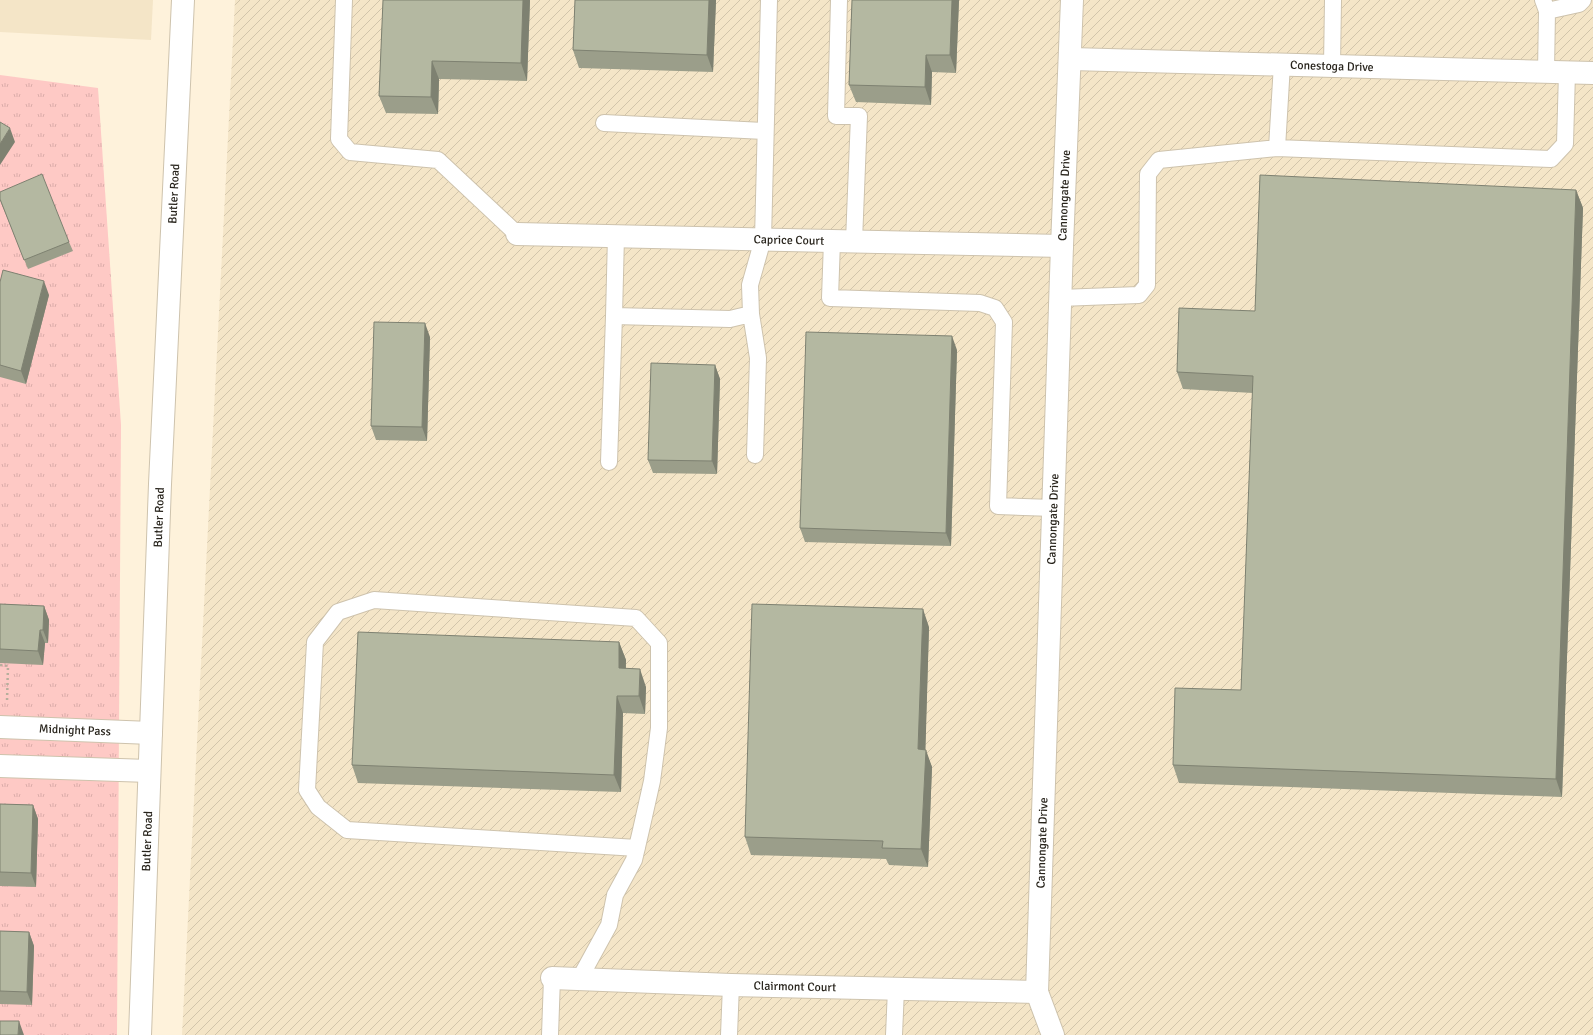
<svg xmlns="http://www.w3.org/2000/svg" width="1593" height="1035" viewBox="0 0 1593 1035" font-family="Signika,sans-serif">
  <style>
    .built { fill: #f4e5c7 }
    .industrial { fill: url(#industrial-furrows) }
    .grass { fill: url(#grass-tufts) }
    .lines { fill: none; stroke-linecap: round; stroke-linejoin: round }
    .service-casing { stroke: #cec3ad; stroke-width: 18 }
    .minor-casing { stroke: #cec3ad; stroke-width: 24 }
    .path { stroke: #b7ae9c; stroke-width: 2.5; stroke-dasharray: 2 3; stroke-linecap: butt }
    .service { stroke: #fff; stroke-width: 16 }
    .minor { stroke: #fff; stroke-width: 22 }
    .wall { fill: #9b9e8a }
    .shaded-wall { fill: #7e8171 }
    .building { fill: #b4b8a1; stroke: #7e8171 }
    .labels { text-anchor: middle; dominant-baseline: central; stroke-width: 3; stroke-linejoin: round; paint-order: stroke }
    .street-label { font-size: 12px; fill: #27231b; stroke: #fef2db }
  </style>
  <defs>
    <pattern id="industrial-furrows" width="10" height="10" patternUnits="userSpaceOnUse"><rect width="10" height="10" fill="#f4e5c7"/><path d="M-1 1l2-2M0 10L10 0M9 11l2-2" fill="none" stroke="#d1c4aa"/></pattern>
    <pattern id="grass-tufts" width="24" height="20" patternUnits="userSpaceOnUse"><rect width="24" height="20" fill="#fec9c5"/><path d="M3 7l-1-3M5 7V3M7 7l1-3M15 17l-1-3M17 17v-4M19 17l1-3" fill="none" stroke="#daaca9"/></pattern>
  </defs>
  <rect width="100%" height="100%" fill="#fef2db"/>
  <!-- built -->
  <path class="built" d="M0,0h153l-2,40 -151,-8z"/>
  <!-- industrial -->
  <path class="industrial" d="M235,0h1358v1035h-1411z"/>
  <!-- grass -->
  <path class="grass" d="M0,75l98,13 23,337 -4,610h-117z"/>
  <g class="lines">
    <!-- service casing -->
    <g class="service-casing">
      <path id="service" d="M344,0l-5,139 11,13 88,8 79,74
        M839,0l-3,116h23l-5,125
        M1543,0l4,11 -1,61
        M1547,11l32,-7 4,-4
        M1332,66l1,-66
        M604,123l161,8
        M1277,148l5,-84
        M616,236l-2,80 116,3 21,-5 -1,-29 13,-46 6,-239
        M832,241l-2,57 150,5 15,5 9,14 -6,184 55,2
        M1060,298l79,-3 8,-10 1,-111 11,-14 118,-12 274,11 14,-15 2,-72
        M751,314l7,44 -3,97
        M609,462l5,-146
        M580,978l29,-53 6,-30 19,-35 7,-30 11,-49 7,-53v-85l-23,-25 -262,-18 -36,12 -23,30 -8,148 11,17 29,23 290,18
        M550,1035l2,-57
        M729,1035l2,-50
        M894,1035l2,-46"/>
    </g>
    <!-- minor casing -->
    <g class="minor-casing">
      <g id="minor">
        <path id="s1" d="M1071,59l522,14"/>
        <path id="s2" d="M517,234l545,12"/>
        <path id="s3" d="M0,727l151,6"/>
        <path d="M0,766l149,5"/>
        <path id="s4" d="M552,978l179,7 306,7"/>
        <path id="s5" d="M140,1035l20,-551 23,-484"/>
        <path id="s6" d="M1053,1035l-16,-43 25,-746 10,-246"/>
      </g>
    </g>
    <!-- path -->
    <path class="path" d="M0,665l8,1 -1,35"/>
    <!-- service -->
    <use href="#service" class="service"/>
    <!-- minor -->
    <use href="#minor" class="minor"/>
  </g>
  <!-- wall -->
  <path class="wall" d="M383,0h147l-3,81 -88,-2 -1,35 -52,-1 -7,-17z
    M575,0h141l-3,72 -134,-4 -6,-18z
    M852,0h107l-3,73 -24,-1 -1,33 -75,-3 -7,-17z
    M1576,190l7,18 -21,589 -383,-14 -6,-18 68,-75 12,-297 -70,-4 -6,-17 78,-61z
    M0,200l69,42 4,9 -45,18z
    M0,282l49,13 -23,89 -26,-7z
    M430,337l-3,104 -51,-1 -5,-14z
    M957,350l-6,196 -146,-4 -5,-14z
    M715,365l5,14 -3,95 -64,-1 -5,-13z
    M0,604l44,2 5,14 -1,23h-3l-2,22 -43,-2z
    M929,627l-4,123 7,17 -4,100 -39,-2 -3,-6 -135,-4 -6,-18z
    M619,642l7,18v9l20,18 -1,27 -22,-1 -2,79 -263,-9 -6,-18z
    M0,804l33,1 5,14 -2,68 -36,-1z
    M0,931l29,1 5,14 -2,59 -32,-1z"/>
  <!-- shaded-wall -->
  <path class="shaded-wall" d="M523,0h7l-3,81 -6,-18z
    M709,0h7l-3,72 -6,-17z
    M952,0h7l-3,73 -6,-18z
    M926,55l6,17 -1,33 -6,-18z
    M432,61l7,18 -1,35 -7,-17z
    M10,128l5,14 -15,23v-21z
    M1576,190l7,18 -21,589 -6,-18z
    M44,281l5,14 -23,89 -5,-13z
    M425,323l5,14 -3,104 -5,-14z
    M952,336l5,14 -6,196 -5,-13z
    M715,365l5,14 -3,95 -5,-13z
    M44,606l5,14 -1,23 -5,-13z
    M923,609l6,18 -4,139 -7,-17z
    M40,630l5,13 -2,22 -5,-14z
    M619,642l7,18 -1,26 -6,-18z
    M640,669l6,18 -1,27 -6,-18z
    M617,696l6,17 -2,79 -7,-17z
    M926,750l6,17 -4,100 -7,-18z
    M33,805l5,14 -2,68 -5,-14z
    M29,932l5,14 -2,59 -5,-13z
    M19,1021l5,14h-6z"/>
  <!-- building -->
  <path class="building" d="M383,0h140l-2,63 -89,-2 -1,36 -52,-1z
    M575,0h134l-2,55 -134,-5z
    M852,0h100l-2,55h-24l-1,32 -76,-2z
    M0,122l10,6 -10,16z
    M42,174l27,68 -45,18 -24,-61v-7z
    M1260,175l316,15 -20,589 -383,-14 2,-77 66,2 12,-314 -76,-4 2,-64 76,3z
    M3,270l41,11 -23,90 -21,-6v-83z
    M374,322l51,1 -3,104 -51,-1z
    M806,332l146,4 -6,197 -146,-5z
    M651,363l64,2 -3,96 -64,-1z
    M0,604l44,2 -1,24h-3l-2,21 -38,-2z
    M752,604l171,5 -5,140 8,1 -5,99 -39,-1 1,-7 -138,-4z
    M358,632l261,10v26l21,1 -1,27h-22l-3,79 -262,-10z
    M0,804l33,1 -2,68 -31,-1z
    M0,931l29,1 -2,60 -27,-1z
    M0,1021h19l-1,14h-18z"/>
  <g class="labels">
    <!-- street labels -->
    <g class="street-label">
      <text stroke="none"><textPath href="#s1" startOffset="261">Conestoga Drive</textPath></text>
      <text stroke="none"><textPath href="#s5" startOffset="842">Butler Road</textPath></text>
      <text stroke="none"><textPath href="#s6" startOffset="843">Cannongate Drive</textPath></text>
      <text stroke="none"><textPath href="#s2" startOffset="272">Caprice Court</textPath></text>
      <text stroke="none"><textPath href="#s5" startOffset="518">Butler Road</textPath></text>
      <text stroke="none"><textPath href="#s6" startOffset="519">Cannongate Drive</textPath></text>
      <text stroke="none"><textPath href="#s3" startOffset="75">Midnight Pass</textPath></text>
      <text stroke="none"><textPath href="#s5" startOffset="194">Butler Road</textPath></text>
      <text stroke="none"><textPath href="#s6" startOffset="195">Cannongate Drive</textPath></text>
      <text stroke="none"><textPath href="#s4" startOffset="243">Clairmont Court</textPath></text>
    </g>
  </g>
</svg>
